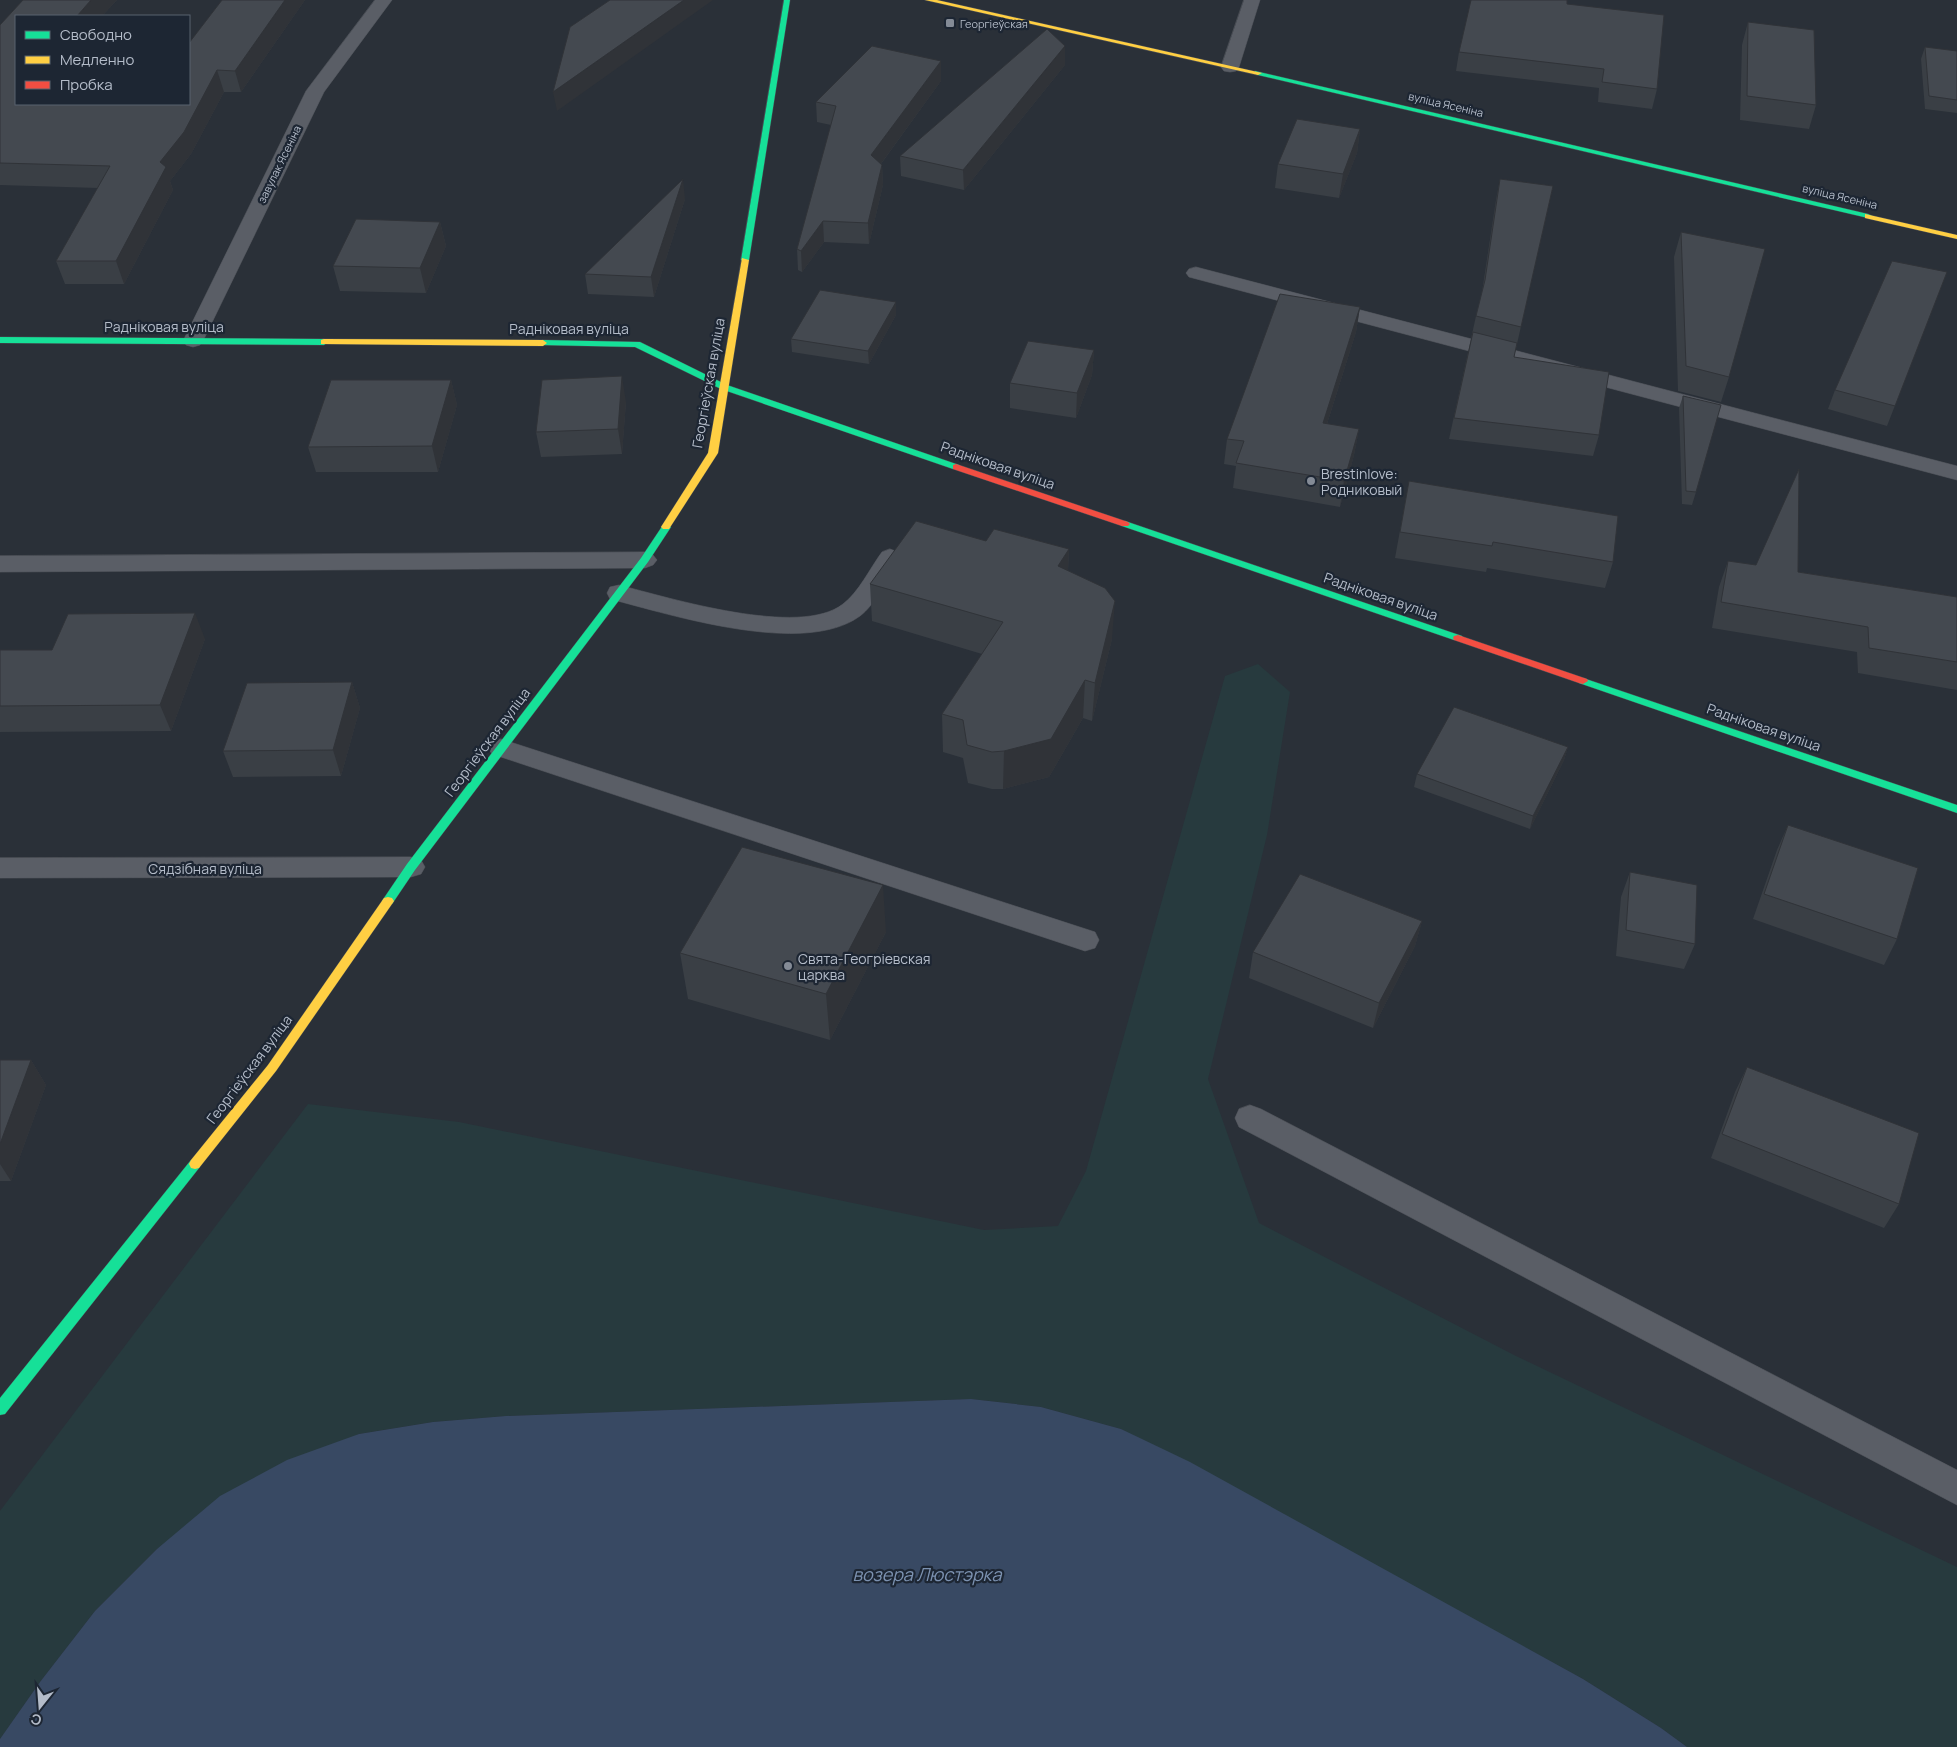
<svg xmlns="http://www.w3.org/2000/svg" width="1957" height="1747" viewBox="0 0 1957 1747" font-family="Manrope,sans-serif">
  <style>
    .green { fill: #273a3e }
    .water { fill: #384963 }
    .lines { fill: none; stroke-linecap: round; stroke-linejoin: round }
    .lane-casing { stroke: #484c53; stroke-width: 1 }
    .street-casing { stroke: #484c53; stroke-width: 1 }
    .fast-casing { stroke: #484c53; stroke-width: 1 }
    .slow-casing { stroke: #484c53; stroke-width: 1 }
    .jam-casing { stroke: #484c53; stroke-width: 1 }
    .lane { fill: #5a5e66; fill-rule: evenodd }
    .street { fill: #5a5e66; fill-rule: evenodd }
    .fast { fill: #16e098; fill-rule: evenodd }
    .slow { fill: #ffcf43; fill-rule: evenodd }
    .jam { fill: #f24e42; fill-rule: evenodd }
    .wall { fill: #3a3f45 }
    .shaded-wall { fill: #303338 }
    .building { fill: #444950; stroke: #303338 }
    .poi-dot { fill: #848b96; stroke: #1d2633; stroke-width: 2 }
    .labels { text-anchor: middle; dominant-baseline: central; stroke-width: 4.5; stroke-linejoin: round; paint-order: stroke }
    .far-poi-label { font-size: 11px; fill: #b4bcc9; stroke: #1d2633; text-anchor: start }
    .far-street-label { font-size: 11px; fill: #b4bcc9; stroke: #1d2633 }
    .street-label { font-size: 14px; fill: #b4bcc9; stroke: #1d2633 }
    .poi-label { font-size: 14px; fill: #b4bcc9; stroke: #1d2633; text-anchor: start }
    .near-water-label { font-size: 18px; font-style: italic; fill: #7c92b1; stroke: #1d2633 }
  </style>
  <rect width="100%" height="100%" fill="#2a3038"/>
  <!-- green -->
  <path class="green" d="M1258,664l32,28 -23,143 -59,244 51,144 257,133 441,211v180h-270l-26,-19 -78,-49 -462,-250 -80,-22 -70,-8 -465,17 -73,6 -74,12 -202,115 -62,62 -55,71 -40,57v-228l308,-407 151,18 525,108 74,-4 28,-55 139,-495z"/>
  <!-- water -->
  <path class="water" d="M971,1399l70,8 80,22 69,33 393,217 78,49 26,19h-1687v-8l40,-57 55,-71 62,-62 63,-53 67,-36 72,-26 74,-12 73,-6z"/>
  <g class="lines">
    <!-- lane casing -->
    <g class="lane-casing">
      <path id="lane" d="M1244,0h16l-21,67 -3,4 -6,1 -6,-1 -3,-4z
        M1196,267l761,199v14l-768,-203 -3,-4 3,-4z
        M890,549l8,3 4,5c-11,17 -27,48 -42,59 -56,41 -188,-1 -250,-17l-3,-6 3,-6 9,-2c51,13 181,53 224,19 16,-12 27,-36 39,-52z
        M501,739l594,193 4,8 -4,8 -10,3 -593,-197 -4,-6 4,-6z
        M1250,1105l11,4 696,361v35l-718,-378 -4,-9 4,-9z"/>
    </g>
    <!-- street casing -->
    <g class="street-casing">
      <path id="street" d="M375,0h17l-68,92 -121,249 -3,4 -7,2 -7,-2 -3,-4 123,-250z
        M645,552l8,3 4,5 -4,5 -8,3 -645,4v-16z
        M411,857l10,3 4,7 -4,7 -10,3 -411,1v-20z"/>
    </g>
    <!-- fast casing -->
    <g class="fast-casing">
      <path id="fast" d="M784,0h6l-41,260 -4,2 -4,-2z
        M1255,71l613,143 4,2 -4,2 -610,-143 -4,-2z
        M0,337l324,2 4,3 -4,3 -324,-2z
        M543,340l97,2 87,43 232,80 2,2 -2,2h-6l-232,-80 -86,-42 -95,-2 -1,-2z
        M1125,521l337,115 1,2 -1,2h-8l-332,-114 -2,-2z
        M666,524l5,3 -23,35 -233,308 -23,34h-8l-2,-3 2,-3 23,-34 234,-306 22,-33z
        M1583,678l374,127v8l-378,-130 -1,-2z
        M195,1159l4,1 2,4 -2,4 -194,246 -5,1v-17l191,-238z"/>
    </g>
    <!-- slow casing -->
    <g class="slow-casing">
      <path id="slow" d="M925,0h12l325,73 -4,2z
        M1865,214l92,21v4l-92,-21z
        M742,258l7,2 -31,193 -49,76h-6l-2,-2 47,-74z
        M324,339l219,1 4,3 -4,3 -222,-2v-4z
        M388,897l4,1 2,3 -2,3 -116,167 -77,97 -4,1 -4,-1 -2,-4 2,-4 77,-95 116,-167z"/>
    </g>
    <!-- jam casing -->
    <g class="jam-casing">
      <path id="jam" d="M956,464l172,58 2,2 -2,2h-6l-169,-57v-4z
        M1458,635l129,44 1,2 -5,3 -4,-1 -125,-43 -1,-2 1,-2z"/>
    </g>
    <!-- lane -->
    <use href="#lane" class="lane"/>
    <!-- street -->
    <use href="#street" class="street"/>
    <!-- fast -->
    <use href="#fast" class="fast"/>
    <!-- slow -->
    <use href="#slow" class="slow"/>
    <!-- jam -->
    <use href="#jam" class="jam"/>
  </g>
  <!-- wall -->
  <path class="wall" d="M23,0h94l-15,16h-86v88h173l33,-104h83l-64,92h-17l-33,62 -21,27 3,9 -49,94h-59l-9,-23 42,-73 -98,-3v-160z
    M1567,4l90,85 -5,20 -54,-7 1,-14 -143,-17 3,-19z
    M1748,22l68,83 -7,24 -69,-9 2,-75z
    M1925,47l32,4v62l-32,-4 -4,-50z
    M941,61v20l-60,83 1,1 1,20 -14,59 -45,-2 -22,30 -4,-2 -1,-21 34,-124 -14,-3 -1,-20z
    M1065,65l-101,125 -63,-14 -1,-20z
    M1360,129l-3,24 -18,45 -64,-10 3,-24z
    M1500,179l53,7 -39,171 85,78 -6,21 -144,-17 27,-123 6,-24 14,-92z
    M685,199l-31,98 -66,-3 -3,-20z
    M440,222l6,24 -20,47 -86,-2 -7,-25z
    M1681,232l48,145 -8,25 -43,-11 -4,-134z
    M1947,272l-60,154 -59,-17 7,-19z
    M1360,307l-4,25 -29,92 32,5 -5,26 -14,52 -107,-19 3,-22 -12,-2 3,-25z
    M896,315l-27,49 -77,-12 -1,-13z
    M1094,350l-2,25 -16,43 -66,-10v-25z
    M451,380l6,25 -19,67h-122l-8,-25z
    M1683,396l13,96 -4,13 -10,-1 -3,-96z
    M626,402l-4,52 -81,3 -5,-25z
    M1409,481l204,81 -8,26 -118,-20 -1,4 -91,-14z
    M986,541l83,8 -1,22 44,68 -20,82 -9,-3 -34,59 -46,12h-11l-24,-6 -5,-25 -20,-6 -1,-38 40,-60 -110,-33 -2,-37z
    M1728,561l229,36v93l-99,-17 -1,-21 -145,-24 7,-41z
    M205,639l-34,92 -171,1v-82h52z
    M352,682l8,26 -19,68 -108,1 -10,-26z
    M1568,747l-4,13 -34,69 -116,-42 3,-13z
    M1788,825l109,114 -13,26 -131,-46 24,-69z
    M1630,872l65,72 -11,25 -68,-13 5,-59z
    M1422,921l-7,25 -42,82 -124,-50 4,-26z
    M886,932l-56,108 -142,-41 -8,-46z
    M0,1060h31l15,25 -35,96h-11z
    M1747,1067l152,137 -15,24 -173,-70 24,-66z"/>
  <!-- shaded-wall -->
  <path class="shaded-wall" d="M91,0h26l-15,16h-25z
    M285,0h20l-64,92 -6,-21z
    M684,0h29l-156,111 -4,-19z
    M1065,46v19l-101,125 -1,-20z
    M941,61v20l-69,95 -1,-21z
    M217,70l7,22 -33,62 -21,27 3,9 -49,94 -8,-23 44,-99z
    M1360,129l-3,24 -18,45 4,-24z
    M882,165l1,20 -14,59 -1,-21z
    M683,179l2,20 -31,98 -3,-20z
    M823,221l1,21 -22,30 -1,-21z
    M440,222l6,24 -20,47 -6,-25z
    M896,302v13l-27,49 -1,-13z
    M1360,307l-4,25 -37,117 4,-26z
    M1094,350l-2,25 -16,43 1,-25z
    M622,376l4,26 -4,52 -4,-25z
    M451,380l6,25 -19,67 -6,-26z
    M1359,429l-5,26 -14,52 4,-26z
    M1069,549l-2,38 -9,-21z
    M1115,601l-3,38 -20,82 3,-38z
    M195,613l10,26 -34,92 -11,-26z
    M1085,680l-2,38 -34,59 -46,12 1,-38z
    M352,682l8,26 -19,68 -8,-26z
    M1568,747l-4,13 -34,69 3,-13z
    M883,885l3,47 -56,108 -4,-46z
    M1422,921l-7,25 -42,82 6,-25z
    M31,1060l15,25 -35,96 -11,-17v-20z"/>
  <!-- building -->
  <path class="building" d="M23,0h68l-14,16h-61v88h173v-61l33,-43h63l-50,71 -18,-1 -33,62 -24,30 6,5 -50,94h-60l54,-95 -110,-3v-138z
    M610,0h74l-131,92 17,-65z
    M1471,0h96v4l97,11 -7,74 -55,-7 2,-13 -145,-17z
    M1748,22l66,8 2,75 -69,-9z
    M1047,29l18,17 -102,124 -63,-14z
    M872,46l69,15 -70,94 11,10 -14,58 -45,-2 -22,30 -4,-2 39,-143 -20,-4z
    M1925,47l32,4v49l-28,-4z
    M1297,119l63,10 -17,45 -65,-10z
    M683,179l-32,98 -66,-3z
    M1500,179l53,7 -32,141 -45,-11 9,-36z
    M356,219l84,3 -20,46 -87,-2z
    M1681,232l84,17 -36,128 -43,-11z
    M1892,261l55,11 -52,134 -60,-16z
    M820,290l76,12 -28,49 -77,-12z
    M1280,294l80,13 -37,116 36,6 -15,52 -108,-18 8,-22 -17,-2z
    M1473,332l44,11 -3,14 95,15 -10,63 -145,-17z
    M1028,341l66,9 -17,43 -67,-10z
    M622,376l-4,53 -82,3 6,-52z
    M331,380h120l-19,66 -124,1z
    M1683,396l38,9 -25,87 -10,-1z
    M1799,469l-1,103 159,25v65l-88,-14 -1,-21 -147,-25 7,-41 28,4z
    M1409,481l209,35 -5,46 -120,-20 -1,4 -92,-14z
    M916,521l70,20 8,-12 75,20 -11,17 47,22 10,13 -20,82 -10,-3 -34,59 -47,12 -12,1 -25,-7 -4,-25 -21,-6 61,-92 -133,-38z
    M195,613l-35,92 -160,1v-56h52l16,-36z
    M352,682l-19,68 -110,1 24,-68z
    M1454,707l114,40 -35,69 -116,-42z
    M1788,825l130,43 -21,71 -133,-45z
    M742,847l141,38 -57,109 -146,-41z
    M1630,872l67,13 -2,59 -69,-14z
    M1300,874l122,47 -43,82 -126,-51z
    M0,1060h31l-31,84z
    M1747,1067l172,66 -20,71 -177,-70z"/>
  <!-- markers -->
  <g class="poi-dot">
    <rect x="945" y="18" width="10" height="10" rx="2.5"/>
    <circle cx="1311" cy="481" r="5"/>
    <circle cx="788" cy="966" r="5"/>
  </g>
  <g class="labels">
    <!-- far-poi labels -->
    <g class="far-poi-label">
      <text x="960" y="23">Георгіеўская</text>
    </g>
    <!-- far-street labels -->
    <g class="far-street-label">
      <text transform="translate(1446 104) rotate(13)">вуліца Ясеніна</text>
      <text transform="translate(279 164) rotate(-64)">завулак Ясеніна</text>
      <text transform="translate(1840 196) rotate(13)">вуліца Ясеніна</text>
    </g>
    <!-- street labels -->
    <g class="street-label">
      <text x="164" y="326">Радніковая вуліца</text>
      <text x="569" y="328">Радніковая вуліца</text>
      <text transform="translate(708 383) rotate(-80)">Георгіеўская вуліца</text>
      <text transform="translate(998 465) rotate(19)">Радніковая вуліца</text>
      <text transform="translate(1381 596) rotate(19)">Радніковая вуліца</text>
      <text transform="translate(1764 727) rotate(19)">Радніковая вуліца</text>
      <text transform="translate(487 742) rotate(-53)">Георгіеўская вуліца</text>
      <text x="205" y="868">Сядзібная вуліца</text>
      <text transform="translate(249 1069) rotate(-53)">Георгіеўская вуліца</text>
    </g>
    <!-- poi labels -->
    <g class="poi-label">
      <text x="1321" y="473">Brestinlove:<tspan x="1321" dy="16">Родниковый</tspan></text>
      <text x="798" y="958">Свята-Геогріевская<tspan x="798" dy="16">царква</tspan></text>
    </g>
    <!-- near-water labels -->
    <g class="near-water-label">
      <text x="927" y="1574">возера Люстэрка</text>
    </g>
  </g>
  <!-- legend -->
  <rect x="15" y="15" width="175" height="90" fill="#1d2633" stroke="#59626f"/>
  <rect x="25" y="31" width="25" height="8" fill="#16e098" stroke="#59626f"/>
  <text x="60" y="40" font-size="15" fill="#b4bcc9">Свободно</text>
  <rect x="25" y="56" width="25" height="8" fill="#ffcf43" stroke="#59626f"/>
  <text x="60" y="65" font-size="15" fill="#b4bcc9">Медленно</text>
  <rect x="25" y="81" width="25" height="8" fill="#f24e42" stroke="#59626f"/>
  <text x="60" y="90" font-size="15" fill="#b4bcc9">Пробка</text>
  <!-- north arrow -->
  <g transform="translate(40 1707) rotate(197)" stroke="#1d2633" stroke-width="4" paint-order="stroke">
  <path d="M0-4L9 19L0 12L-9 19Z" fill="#b4bcc9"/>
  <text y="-8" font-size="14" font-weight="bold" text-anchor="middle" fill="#b4bcc9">С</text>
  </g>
</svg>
